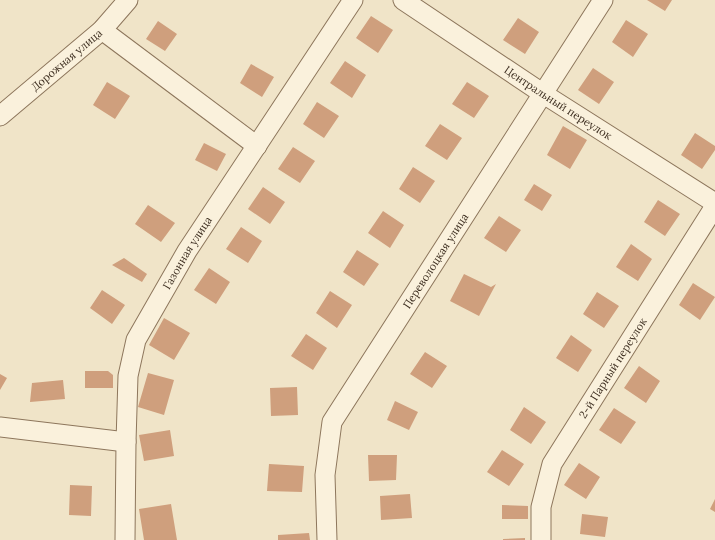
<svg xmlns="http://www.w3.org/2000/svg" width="715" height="540" viewBox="0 0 715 540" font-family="Lora,serif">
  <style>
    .building { fill: #cf9f7d }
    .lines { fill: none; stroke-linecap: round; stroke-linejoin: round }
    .minor-casing { stroke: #8d765c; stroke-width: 21 }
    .minor { stroke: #faf1dc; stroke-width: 19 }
    .labels { text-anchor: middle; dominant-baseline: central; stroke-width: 3.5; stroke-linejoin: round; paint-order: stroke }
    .street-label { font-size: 11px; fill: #3d2e20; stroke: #f7eed8 }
  </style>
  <rect width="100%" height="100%" fill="#f0e4c8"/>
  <!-- building -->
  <path class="building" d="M647,0h25l-7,11z
    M371,16l22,14 -15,23 -22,-15z
    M518,18l21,14 -14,22 -22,-14z
    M626,20l22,14 -15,23 -21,-15z
    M158,21l19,13 -12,17 -19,-12z
    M345,61l21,14 -14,23 -22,-15z
    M251,64l23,13 -12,20 -22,-14z
    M593,68l21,14 -15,22 -21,-14z
    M107,82l23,14 -15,23 -22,-14z
    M467,82l22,14 -15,22 -22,-14z
    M317,102l22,14 -15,22 -21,-14z
    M440,124l22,14 -15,22 -22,-14z
    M563,126l24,14 -17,29 -23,-14z
    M695,133l20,13v4l-13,19 -21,-14z
    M204,143l22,11 -9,17 -22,-11z
    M293,147l22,14 -15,22 -22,-14z
    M413,167l22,14 -15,22 -21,-14z
    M534,184l18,11 -10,16 -18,-11z
    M263,187l22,15 -15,22 -22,-15z
    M658,200l22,14 -15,22 -21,-14z
    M148,205l27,18 -14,19 -26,-18z
    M383,211l21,14 -14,23 -22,-15z
    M499,216l22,14 -15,22 -22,-14z
    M241,227l21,14 -14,22 -22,-14z
    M631,244l21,15 -14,22 -22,-14z
    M357,250l22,14 -15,22 -21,-14z
    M124,258l23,16 -5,8 -30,-17z
    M209,268l21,14 -14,22 -22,-14z
    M464,274l27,13 5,-3 -17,32 -29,-15z
    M693,283l22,14 -15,23 -21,-15z
    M102,290l23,15 -13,19 -22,-16z
    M330,291l22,14 -15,23 -21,-15z
    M597,292l22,14 -15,22 -21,-14z
    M164,318l26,15 -16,27 -25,-15z
    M306,334l21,14 -14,22 -22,-14z
    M571,335l21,15 -14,22 -22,-14z
    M425,352l22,14 -15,22 -22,-14z
    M639,366l21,15 -14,22 -22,-15z
    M85,371h23l5,4v13h-28z
    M148,373l26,7 -10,35 -26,-8z
    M0,374l7,4 -7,12z
    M63,380l2,19 -35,3 2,-19z
    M297,387l1,28 -27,1 -1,-28z
    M395,401l23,11 -9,18 -22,-10z
    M524,407l22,15 -15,22 -21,-14z
    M614,408l22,14 -15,22 -22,-14z
    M170,430l4,26 -30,5 -5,-26z
    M502,450l22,14 -15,22 -22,-14z
    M368,455h29l-1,25 -27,1z
    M579,463l21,14 -14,22 -22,-14z
    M269,464l35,2 -2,26 -35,-1z
    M70,485l22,1 -1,30 -22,-1z
    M410,494l2,24 -31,2 -1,-24z
    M715,499v13l-5,-3z
    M171,504l6,36h-33l-5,-31z
    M502,505l26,1v13h-26z
    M582,514l26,3 -3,20 -25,-3z
    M309,533l1,7h-32v-5z
    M525,538v2h-22v-1z"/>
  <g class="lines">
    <!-- minor casing -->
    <g class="minor-casing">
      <g id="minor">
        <path id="s1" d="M403,0l139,93 173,110"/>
        <path d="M102,30l155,116"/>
        <path id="s2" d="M0,116l102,-86 26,-30"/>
        <path d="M0,427l126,15"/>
        <path id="s3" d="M125,540l1,-98 2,-66 8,-36 51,-89 166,-251"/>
        <path id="s4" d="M327,540l-2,-65 7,-53 271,-422"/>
        <path id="s5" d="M541,540v-33l11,-43 163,-258"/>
      </g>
    </g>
    <!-- minor -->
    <use href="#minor" class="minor"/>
  </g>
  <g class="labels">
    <!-- street labels -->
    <g class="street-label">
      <text stroke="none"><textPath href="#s2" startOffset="87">Дорожная улица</textPath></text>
      <text stroke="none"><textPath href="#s1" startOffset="186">Центральный переулок</textPath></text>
      <text stroke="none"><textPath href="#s3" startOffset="302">Газонная улица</textPath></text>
      <text stroke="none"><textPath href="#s4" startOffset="310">Переволоцкая улица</textPath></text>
      <text stroke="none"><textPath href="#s5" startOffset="191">2-й Парный переулок</textPath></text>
    </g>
  </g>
</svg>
